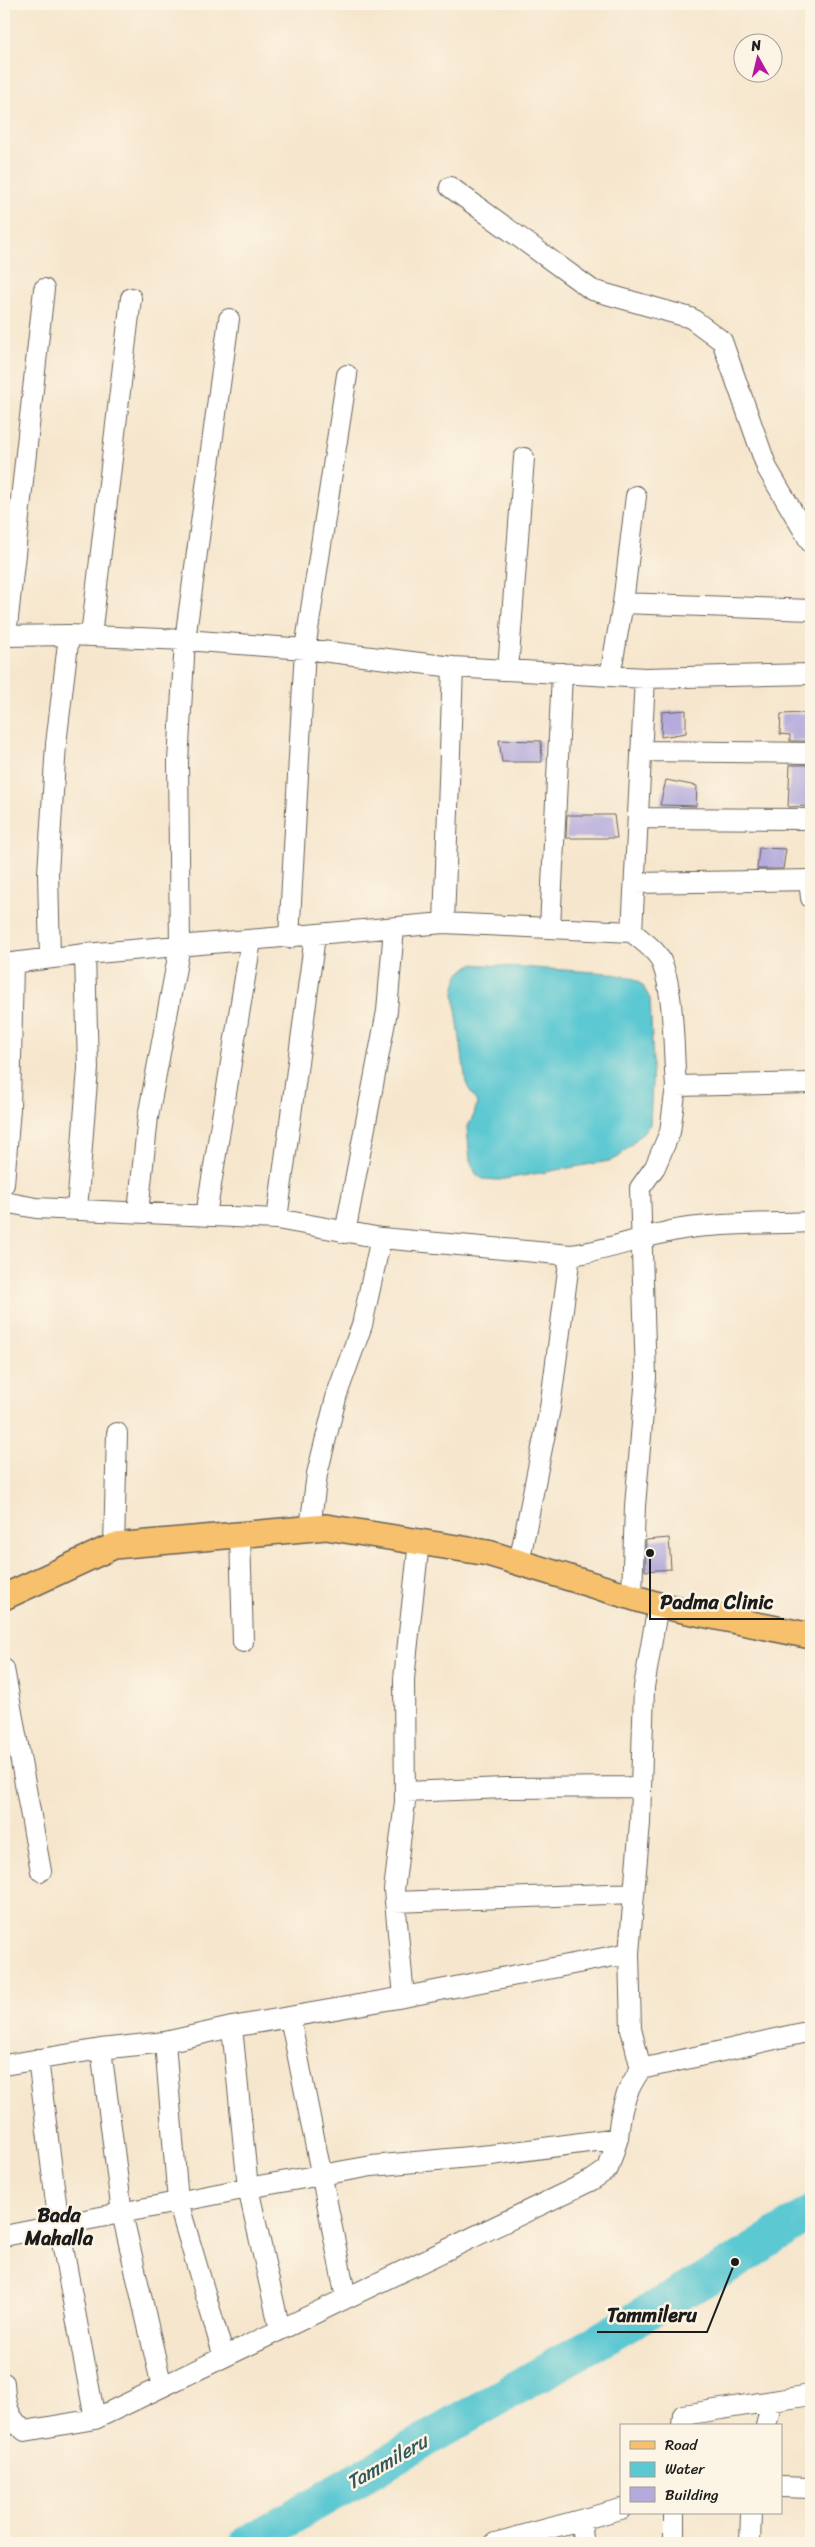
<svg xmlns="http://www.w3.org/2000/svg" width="815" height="2547" viewBox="0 0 815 2547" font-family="Sriracha,sans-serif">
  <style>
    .water { fill: #5cc8d2; stroke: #3c7277 }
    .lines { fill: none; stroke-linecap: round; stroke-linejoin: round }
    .river { stroke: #5cc8d2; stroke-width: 35 }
    .building { fill: #b4aadb }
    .minor-casing { stroke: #68635a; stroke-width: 22 }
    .major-casing { stroke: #68635a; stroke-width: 28 }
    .minor { stroke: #fff; stroke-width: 20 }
    .major { stroke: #f7c06c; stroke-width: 25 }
    .labels { text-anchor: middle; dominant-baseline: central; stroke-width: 5; stroke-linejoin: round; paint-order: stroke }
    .neighbourhood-label { font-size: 20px; font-weight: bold; fill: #1c1c1c; stroke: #fcf5e5 }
    .water-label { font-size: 20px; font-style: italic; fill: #32585c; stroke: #fcf5e5 }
    .leader { fill: none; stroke: #1c1c1c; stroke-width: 2 }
    .callout-dot { fill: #1c1c1c; stroke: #fcf5e5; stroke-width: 2 }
    .callout-label { font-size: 20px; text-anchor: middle; font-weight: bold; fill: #1c1c1c; stroke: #fcf5e5; stroke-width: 5; stroke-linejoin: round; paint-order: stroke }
  </style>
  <rect width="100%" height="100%" fill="#fcf5e5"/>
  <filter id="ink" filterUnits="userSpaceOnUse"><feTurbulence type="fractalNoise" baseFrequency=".02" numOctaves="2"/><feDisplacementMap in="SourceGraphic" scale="10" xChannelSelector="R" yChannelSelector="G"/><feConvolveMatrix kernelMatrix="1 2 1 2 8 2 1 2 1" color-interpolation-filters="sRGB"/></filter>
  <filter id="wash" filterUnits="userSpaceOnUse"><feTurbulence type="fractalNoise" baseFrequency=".0096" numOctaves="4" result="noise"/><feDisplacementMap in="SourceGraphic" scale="20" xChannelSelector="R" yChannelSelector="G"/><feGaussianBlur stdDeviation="1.12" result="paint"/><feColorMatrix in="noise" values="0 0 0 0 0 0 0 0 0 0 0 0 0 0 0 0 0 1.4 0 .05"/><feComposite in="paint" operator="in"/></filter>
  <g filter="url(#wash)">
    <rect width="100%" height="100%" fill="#f6e6cd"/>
    <!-- water -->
    <path class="water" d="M472,964l137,9 26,6 8,7 7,13 3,64 -3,62 -31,32 -10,4 -110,19 -16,-1 -7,-5 -6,-14 -3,-32 7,-13 3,-12 -11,-20 -12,-89 4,-20z"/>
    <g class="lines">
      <!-- river -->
      <path class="river" d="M247,2543l488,-281 76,-49"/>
    </g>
    <g id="blocks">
      <!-- building -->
      <path class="building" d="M686,710v23l-25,4 1,-25z
        M807,713l-2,28h-15v-6l-10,-1 1,-20z
        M499,740l42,1 1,21h-40z
        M790,765h21v41l-23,1z
        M666,780l31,6 -1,20 -36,-1z
        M567,815h47l3,23h-51z
        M759,848l27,1 -3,20h-26z
        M669,1538l2,31 -26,2 1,-31z"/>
    </g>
  </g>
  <g filter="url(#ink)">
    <use href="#blocks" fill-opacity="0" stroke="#68635a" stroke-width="1"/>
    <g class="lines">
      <!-- minor casing -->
      <g class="minor-casing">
        <path id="minor" d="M450,187l142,103 99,28 31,23 45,127 44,75
          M623,603l188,7
          M4,636l65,-1 116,5 120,9 148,18 192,11 -13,254 -188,-9
          M6,636l38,-347
          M91,636l40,-338
          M508,670l16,-212
          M610,676l13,-73 13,-107
          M645,678l166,-4
          M641,751l170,2
          M638,818l173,1
          M809,880l2,18
          M635,883l176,-3
          M550,928l12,-255
          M632,932c9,8 23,17 28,27 15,30 13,93 16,127
          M289,938l16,-289 42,-274
          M50,958l-2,-85 8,-129 13,-109
          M4,964l81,-10 359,-31 9,-256
          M4,1184l6,-76 3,-145
          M4,1202l32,6 241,11 104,19 189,17c41,-4 78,-22 119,-27 40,-5 82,-4 122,-6
          M77,1210l11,-142 -3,-114
          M138,1212l10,-95 32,-171 -2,-184 7,-122 44,-321
          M206,1215l45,-274
          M277,1219l38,-283
          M345,1233l42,-222 7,-83
          M310,1528l7,-54 20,-80 25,-69 19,-87
          M240,1534l3,108
          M419,1542l-15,137 1,123 -11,88 10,107 225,-44
          M114,1546l3,-113
          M519,1563l31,-155 20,-153
          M632,1596l3,-90 11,-129 -6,-189 15,-21 15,-35 6,-46 135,-3
          M4,1669l37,202
          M405,1792l100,-4 136,-1
          M395,1902l239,-9
          M290,2017l56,281
          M232,2027l16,161 32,142
          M165,2042l13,160 46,155
          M101,2049l21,164 40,174
          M38,2059l21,167 36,193 497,-239 16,-11 10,-31
          M4,2065l97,-16 64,-7 67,-15 172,-30
          M641,2069l-10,-40 -2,-76 11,-130 4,-136 14,-82
          M4,2236l244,-48 124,-22 119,-11 127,-17c2,-27 7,-47 23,-69l170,-38
          M4,2383c1,21 4,35 21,48l70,-12
          M682,2426l1,-11 128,-20
          M766,2426l6,-25
          M781,2487l30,1
          M580,2521l4,22
          M495,2543l126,-34
          M674,2543v-30
          M750,2543l1,-30"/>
      </g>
      <!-- major casing -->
      <g class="major-casing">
        <path id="major" d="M4,1597l110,-51 212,-19 162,26 170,52 153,31"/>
      </g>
      <!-- minor -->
      <use href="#minor" class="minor"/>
      <!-- major -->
      <use href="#major" class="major"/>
    </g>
  </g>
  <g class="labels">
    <!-- neighbourhood labels -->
    <g class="neighbourhood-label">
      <text x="59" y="2215">Bada<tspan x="59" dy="23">Mahalla</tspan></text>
    </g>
    <!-- water labels -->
    <g class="water-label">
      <text transform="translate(387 2462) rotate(-30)">Tammileru</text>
    </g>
  </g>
  <!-- callouts -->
  <path class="leader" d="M650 1553L650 1619H784M735 2262L707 2332H597"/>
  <g class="callout-dot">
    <circle cx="650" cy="1553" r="5"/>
    <circle cx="735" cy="2262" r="5"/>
  </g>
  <g class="callout-label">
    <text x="717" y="1609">Padma Clinic</text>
    <text x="652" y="2322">Tammileru</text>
  </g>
  <!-- margin -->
  <rect width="815" height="2547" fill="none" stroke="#fcf5e5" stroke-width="20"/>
  <!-- legend -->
  <rect x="620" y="2424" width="162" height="90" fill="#fcf5e5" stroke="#a29e95"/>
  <rect x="630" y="2441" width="25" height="8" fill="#f7c06c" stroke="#a29e95"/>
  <text x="665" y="2450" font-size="15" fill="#1c1c1c">Road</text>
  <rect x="630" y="2462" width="25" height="15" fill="#5cc8d2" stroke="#a29e95"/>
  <text x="665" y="2474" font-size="15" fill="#1c1c1c">Water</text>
  <rect x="630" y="2487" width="25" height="15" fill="#b4aadb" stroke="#a29e95"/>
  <text x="665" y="2500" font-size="15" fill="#1c1c1c">Building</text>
  <!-- north arrow -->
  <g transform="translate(758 58) rotate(352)"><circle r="24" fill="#fcf5e5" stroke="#a29e95"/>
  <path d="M0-4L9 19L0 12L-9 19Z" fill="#b5179e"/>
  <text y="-8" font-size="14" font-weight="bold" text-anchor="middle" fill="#1c1c1c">N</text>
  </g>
</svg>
